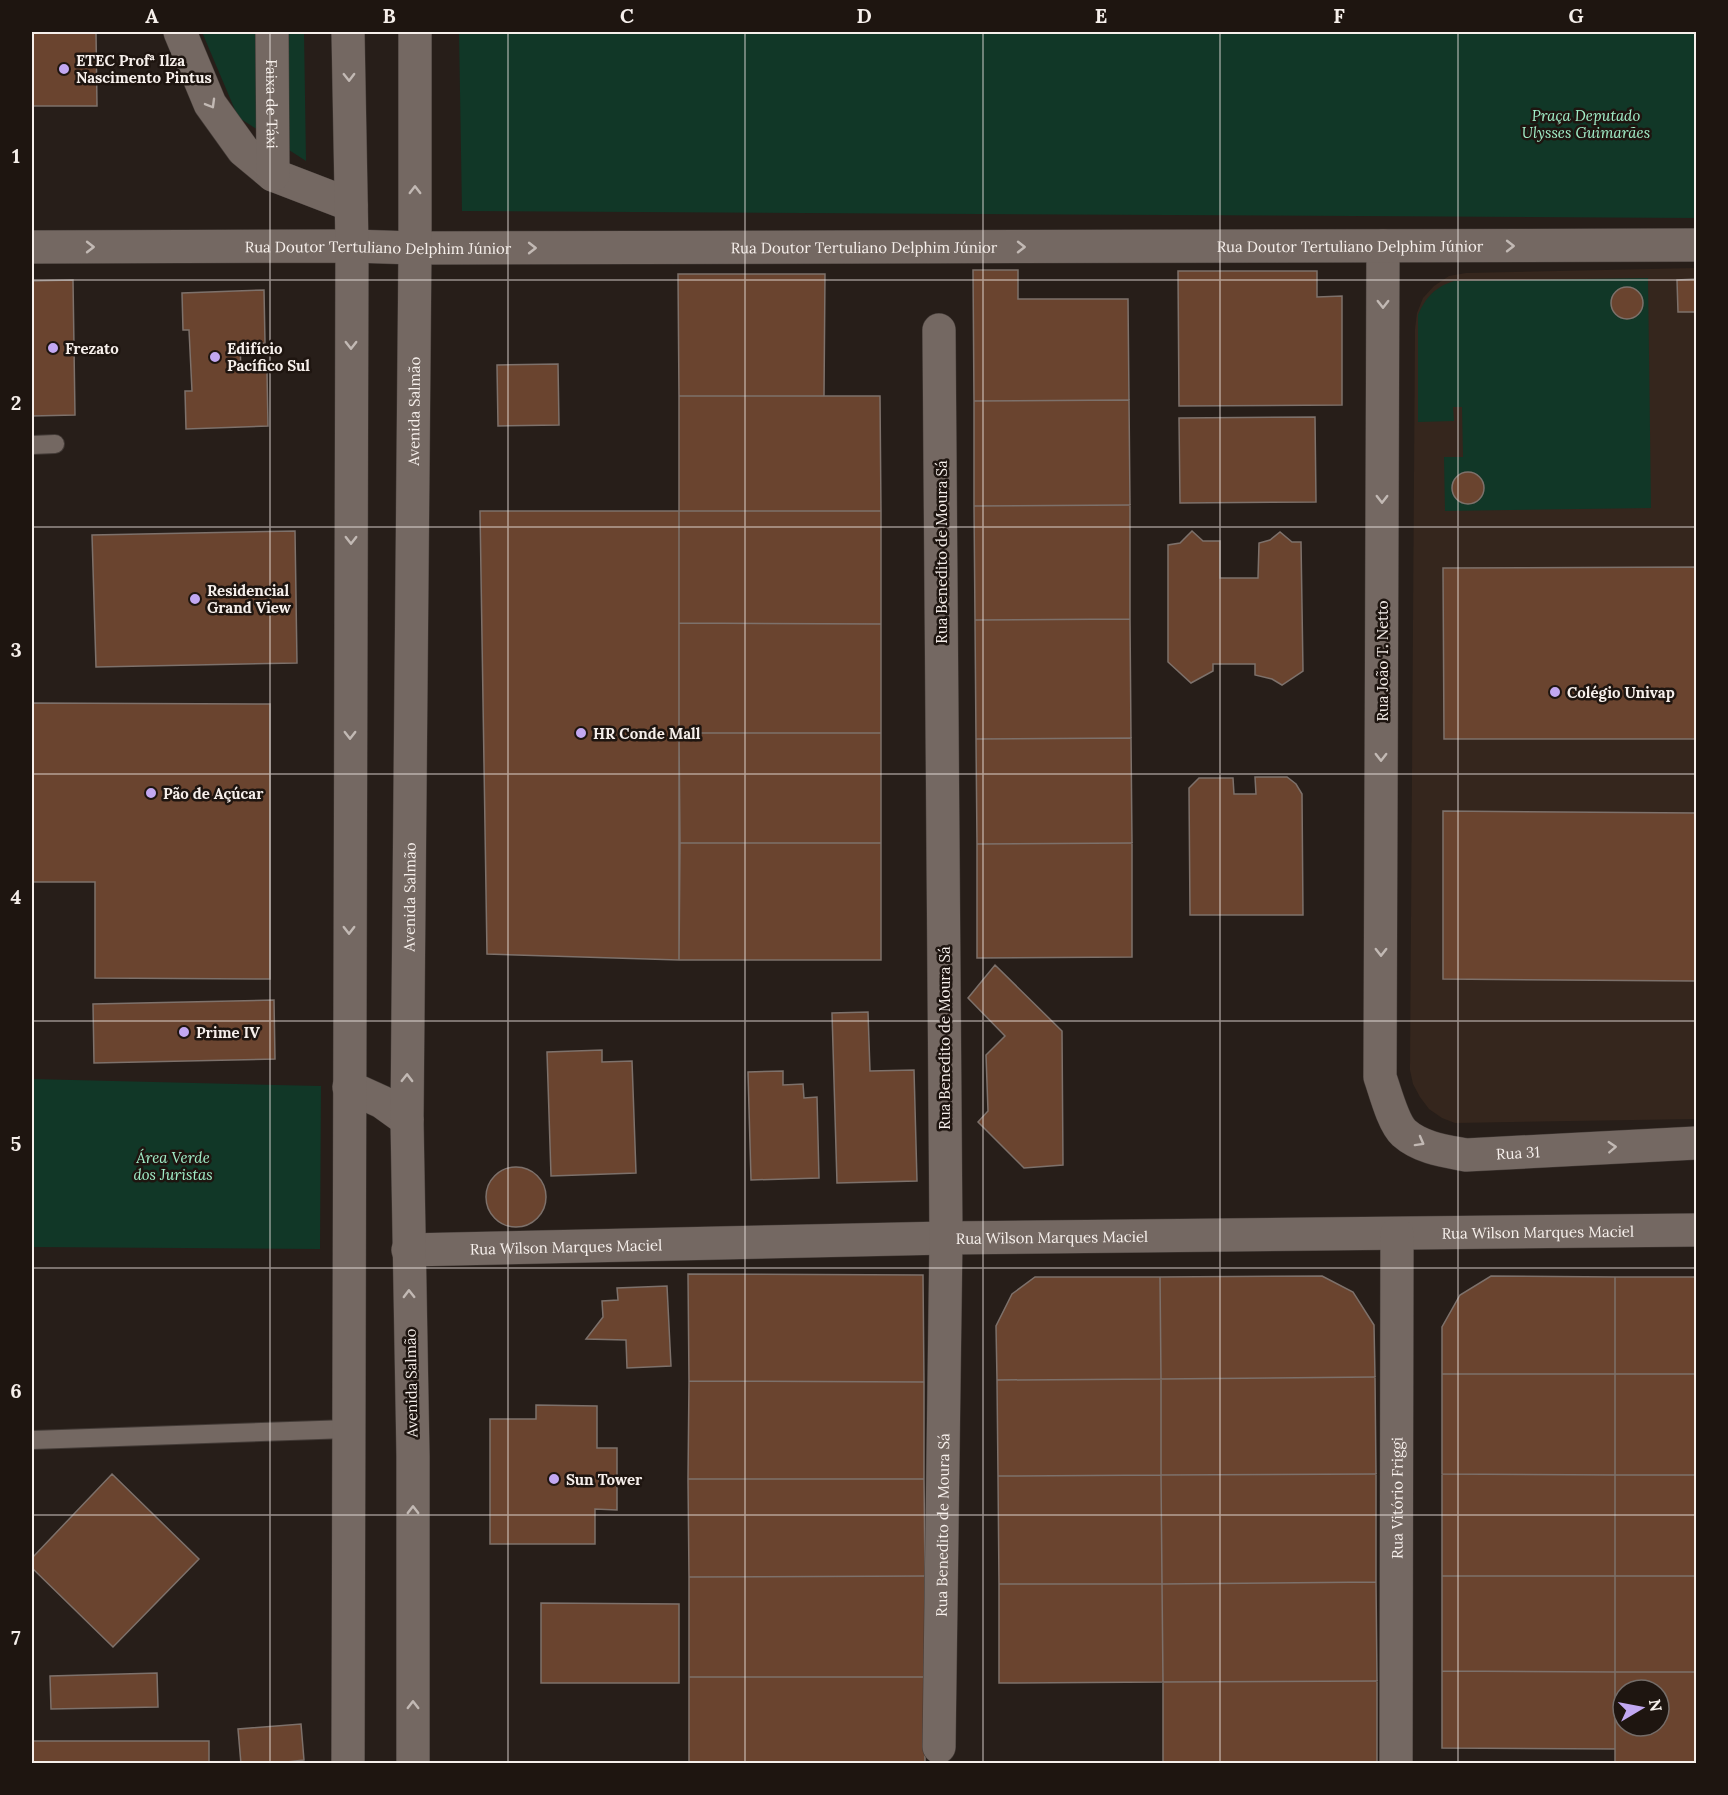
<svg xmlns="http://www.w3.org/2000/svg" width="1728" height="1795" viewBox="0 0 1728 1795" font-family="Lora,serif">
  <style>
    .built { fill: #35261d }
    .green { fill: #113727 }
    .building { fill: #6a442f; stroke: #7d716b; stroke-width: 1.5; fill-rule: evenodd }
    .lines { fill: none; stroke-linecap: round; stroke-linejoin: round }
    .service-casing { stroke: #433b37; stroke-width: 20 }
    .minor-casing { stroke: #433b37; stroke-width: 34 }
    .tertiary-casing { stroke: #433b37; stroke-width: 34 }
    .service { stroke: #746862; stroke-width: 18 }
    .minor { stroke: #746862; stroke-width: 33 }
    .tertiary { stroke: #746862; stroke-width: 33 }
    .oneway { stroke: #c2b9b4 }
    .grid { fill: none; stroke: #f6efeb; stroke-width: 1.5; stroke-opacity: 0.55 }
    .poi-dot { fill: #c2a8f2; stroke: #1e1510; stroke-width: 2 }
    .labels { text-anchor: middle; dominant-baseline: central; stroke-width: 5; stroke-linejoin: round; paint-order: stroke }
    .poi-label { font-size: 15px; font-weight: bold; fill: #f6efeb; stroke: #1e1510; text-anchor: start }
    .street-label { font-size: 15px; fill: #f6efeb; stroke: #1e1510 }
    .park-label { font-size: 15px; font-style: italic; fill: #a2efc9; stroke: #1e1510 }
    .neatline { fill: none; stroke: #f6efeb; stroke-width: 2 }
    .grid-label { font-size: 20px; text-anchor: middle; font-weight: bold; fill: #f6efeb }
  </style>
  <rect width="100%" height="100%" fill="#271e19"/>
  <!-- built -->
  <path class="built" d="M1696,268v851l-241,4 -13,-5 -13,-9 -9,-12 -7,-13 -3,-14 5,-741 2,-16 6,-15 11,-12 15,-10 17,-3z"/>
  <!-- green -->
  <path class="green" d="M202,32h102l2,129 -68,-44z
    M459,32h1237v186l-1234,-7z
    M1648,278l3,230 -206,3 -1,-54h19l-1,-50h-9l1,14 -36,1v-107c8,-18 17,-28 36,-34z
    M32,1079l289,7 -1,163 -288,-2z"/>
  <!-- building -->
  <path class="building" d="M32,32h64l1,74h-65z
    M973,270h45v29h110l1,101 -155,1z
    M1178,271h139v26l25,-1v109l-163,1z
    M678,274h147l-1,122h-145z
    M1696,279v33h-18l-1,-32z
    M73,280l2,135 -43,1v-135z
    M1611 303a16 16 0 1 1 32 0a16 16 0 1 1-32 0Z
    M264,290l1,53 -25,1 1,28 26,-1 1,55 -82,3 -1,-38h7l-3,-61h-6l-1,-37z
    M558,364l1,61 -61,1 -1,-61z
    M679,396h201l1,115h-202z
    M1129,400l1,105 -156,1v-105z
    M1315,417l1,85 -136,1 -1,-85z
    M1452 488a16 16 0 1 1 32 0a16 16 0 1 1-32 0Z
    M1130,505v114l-155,1 -1,-114z
    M480,511h199v449l-192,-6z
    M679,511h202v113l-202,-1z
    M295,531l2,132 -201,4 -4,-132z
    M1192,531l11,10h17v37h38l1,-35 11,-3 10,-8 12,10h9l2,129 -21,14 -10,-6 -17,-4v-11h-42v7l-22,12 -23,-21v-117l12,-2z
    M1696,567v172h-252l-1,-171z
    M1130,619l1,119 -155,1 -1,-119z
    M679,623l202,1v109h-202z
    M32,703l238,1v275l-175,-1v-96h-63z
    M679,733h202v110h-201z
    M1131,738l1,105 -155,1 -1,-105z
    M1255,777h32l9,7 6,10 1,121h-113l-1,-127 10,-10h34l1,16h22z
    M1443,811l253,2v168l-253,-2z
    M680,843h201v117h-202z
    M1132,843v114l-155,1v-114z
    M995,965l67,66 1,134 -39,3 -46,-46 10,-11 -2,-56 19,-19 -37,-38z
    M274,1000l1,59 -181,4 -1,-59z
    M868,1012l2,59 44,-1 3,111 -80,2 -5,-170z
    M602,1050v12l30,-1 4,112 -85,3 -4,-124z
    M783,1071v14l20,-1 1,14 13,-1 2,81 -68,2 -3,-108z
    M486 1197a30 30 0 1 1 60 0a30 30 0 1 1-60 0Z
    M688,1274l235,1 1,107 -235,-1z
    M1322,1276l31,16 21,33 1,52 -214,2 -1,-102z
    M1491,1276l124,1v97h-173v-47l18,-32z
    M1035,1277h125l1,102 -164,1 -1,-54 16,-32z
    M1615,1277h81v97h-81z
    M667,1286l4,80 -44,2 -1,-28 -40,-1 17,-22 -1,-16 16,-1 -1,-12z
    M1442,1374h173v101l-173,-1z
    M1615,1374h81v101h-81z
    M1375,1377l1,97 -215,1v-96z
    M1161,1379v96l-163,1 -1,-96z
    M689,1381l235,1v97h-236z
    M536,1405l61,1v42h20v62l-22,-1v35h-105v-125h46z
    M112,1474l87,85 -86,88 -81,-79v-10z
    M1376,1474v108l-214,2 -1,-109z
    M1442,1474l173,1v101h-173z
    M1161,1475l1,109h-163l-1,-108z
    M1615,1475h81v101h-81z
    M688,1479h236l1,97 -236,1z
    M925,1576v101h-236v-100z
    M1442,1576h173v96l-173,-1z
    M1615,1576h81v96h-81z
    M1376,1582l1,99 -214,1 -1,-98z
    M999,1584h163l1,98 -164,1z
    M541,1603l138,1v79h-138z
    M1442,1671l173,1v77l-173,-1z
    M1615,1672h81v92h-81zM1623,1690h36v36h-36z
    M157,1673l1,34 -107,2 -1,-33z
    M689,1677h236v87h-236z
    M1377,1681v83h-214v-82z
    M301,1724l3,36 -35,4h-28l-3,-35z
    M32,1741h177v23h-177z"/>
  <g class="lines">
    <!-- service casing -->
    <g class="service-casing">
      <path id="service" d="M32,445l23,-1
        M32,1440l316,-11"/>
    </g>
    <!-- minor casing -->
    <g class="minor-casing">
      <g id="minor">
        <path d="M180,32l30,72 33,46 30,25 78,30"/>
        <path id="s1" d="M272,32l1,143"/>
        <path id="s2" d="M1383,246l-3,831c5,14 13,46 24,56 17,15 41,18 62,22l230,-12"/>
        <path id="s3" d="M32,247l320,-1 63,2 1281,-3"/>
        <path id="s4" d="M408,1250l538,-12 750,-8"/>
        <path id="s5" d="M939,1747l7,-509 -7,-908"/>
        <path id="s6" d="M1396,1764l1,-530"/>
      </g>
    </g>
    <!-- tertiary casing -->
    <g class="tertiary-casing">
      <g id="tertiary">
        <path d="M349,1087l33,15 25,18"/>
        <path d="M348,1764l4,-1518 -4,-214"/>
        <path id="s7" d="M413,1764v-308l-6,-336 8,-872v-216"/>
      </g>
    </g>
    <!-- service -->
    <use href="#service" class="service"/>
    <!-- minor -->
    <use href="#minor" class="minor"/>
    <!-- tertiary -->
    <use href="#tertiary" class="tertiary"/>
  </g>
  <!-- one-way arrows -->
  <defs><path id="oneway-chevron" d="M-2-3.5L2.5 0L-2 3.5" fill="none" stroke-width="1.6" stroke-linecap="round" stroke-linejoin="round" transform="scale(1.5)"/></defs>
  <g class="oneway">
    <use href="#oneway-chevron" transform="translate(349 77) rotate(89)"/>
    <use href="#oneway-chevron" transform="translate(211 104) rotate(60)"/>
    <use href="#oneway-chevron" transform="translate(415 190) rotate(-90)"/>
    <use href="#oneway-chevron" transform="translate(1510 246)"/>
    <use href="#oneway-chevron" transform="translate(90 247)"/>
    <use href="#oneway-chevron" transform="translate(1021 247)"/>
    <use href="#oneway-chevron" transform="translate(532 248)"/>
    <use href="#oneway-chevron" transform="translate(1383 304) rotate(90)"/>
    <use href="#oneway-chevron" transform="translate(351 345) rotate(90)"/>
    <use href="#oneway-chevron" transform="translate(1382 499) rotate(90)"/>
    <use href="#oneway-chevron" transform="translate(351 540) rotate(90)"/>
    <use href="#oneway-chevron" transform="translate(350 735) rotate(90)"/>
    <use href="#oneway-chevron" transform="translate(1381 757) rotate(90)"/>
    <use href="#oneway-chevron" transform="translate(349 930) rotate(90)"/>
    <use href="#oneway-chevron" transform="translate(1381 952) rotate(90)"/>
    <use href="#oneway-chevron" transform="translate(407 1078) rotate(-89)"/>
    <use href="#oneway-chevron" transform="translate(1420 1142) rotate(29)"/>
    <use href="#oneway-chevron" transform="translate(1612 1147) rotate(-3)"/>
    <use href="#oneway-chevron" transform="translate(409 1294) rotate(-91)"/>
    <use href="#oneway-chevron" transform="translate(413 1510) rotate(-90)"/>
    <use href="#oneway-chevron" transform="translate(413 1705) rotate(-90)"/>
  </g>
  <!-- grid -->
  <path class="grid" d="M270,32v1732M508,32v1732M745,32v1732M983,32v1732M1220,32v1732M1458,32v1732M32,280h1664M32,527h1664M32,774h1664M32,1021h1664M32,1268h1664M32,1515h1664"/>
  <!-- markers -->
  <g class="poi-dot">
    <circle cx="64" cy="69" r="6"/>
    <circle cx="53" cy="348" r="6"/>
    <circle cx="215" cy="357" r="6"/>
    <circle cx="195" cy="599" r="6"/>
    <circle cx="1555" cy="692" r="6"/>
    <circle cx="581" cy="733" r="6"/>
    <circle cx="151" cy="793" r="6"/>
    <circle cx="184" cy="1032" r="6"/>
    <circle cx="554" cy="1479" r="6"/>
  </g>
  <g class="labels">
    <!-- poi labels -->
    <g class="poi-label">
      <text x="76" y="60">ETEC Profª Ilza<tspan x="76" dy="17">Nascimento Pintus</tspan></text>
      <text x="65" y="348">Frezato</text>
      <text x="227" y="348">Edifício<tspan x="227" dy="17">Pacífico Sul</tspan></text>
      <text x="207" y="590">Residencial<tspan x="207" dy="17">Grand View</tspan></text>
      <text x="1567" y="692">Colégio Univap</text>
      <text x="593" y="733">HR Conde Mall</text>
      <text x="163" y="793">Pão de Açúcar</text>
      <text x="196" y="1032">Prime IV</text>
      <text x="566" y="1479">Sun Tower</text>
    </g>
    <!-- street labels -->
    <g class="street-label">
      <text stroke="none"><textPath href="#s1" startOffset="72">Faixa de Táxi</textPath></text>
      <text stroke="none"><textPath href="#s3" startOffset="1318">Rua Doutor Tertuliano Delphim Júnior</textPath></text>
      <text stroke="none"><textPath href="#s3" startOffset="346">Rua Doutor Tertuliano Delphim Júnior</textPath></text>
      <text stroke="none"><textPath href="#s3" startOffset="832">Rua Doutor Tertuliano Delphim Júnior</textPath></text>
      <text stroke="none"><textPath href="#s7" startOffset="1353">Avenida Salmão</textPath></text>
      <text transform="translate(941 552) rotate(-90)">Rua Benedito de Moura Sá</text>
      <text transform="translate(1382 661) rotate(-90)">Rua João T. Netto</text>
      <text stroke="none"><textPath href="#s7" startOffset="867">Avenida Salmão</textPath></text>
      <text transform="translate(944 1038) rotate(-90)">Rua Benedito de Moura Sá</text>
      <text stroke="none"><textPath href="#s2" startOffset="1011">Rua 31</textPath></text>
      <text stroke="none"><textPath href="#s4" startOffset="1130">Rua Wilson Marques Maciel</textPath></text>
      <text stroke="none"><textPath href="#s4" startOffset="644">Rua Wilson Marques Maciel</textPath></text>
      <text stroke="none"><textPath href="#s4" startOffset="158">Rua Wilson Marques Maciel</textPath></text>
      <text transform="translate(411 1383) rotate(-91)">Avenida Salmão</text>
      <text stroke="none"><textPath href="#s6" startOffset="266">Rua Vitório Friggi</textPath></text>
      <text stroke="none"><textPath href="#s5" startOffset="222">Rua Benedito de Moura Sá</textPath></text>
    </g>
    <!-- park labels -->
    <g class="park-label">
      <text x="1586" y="115">Praça Deputado<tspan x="1586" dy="17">Ulysses Guimarães</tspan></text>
      <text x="173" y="1157">Área Verde<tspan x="173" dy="17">dos Juristas</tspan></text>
    </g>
  </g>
  <!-- border -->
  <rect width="1728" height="1795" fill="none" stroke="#1e1510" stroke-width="66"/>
  <!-- north arrow -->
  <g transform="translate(1641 1708) rotate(80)"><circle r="28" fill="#1e1510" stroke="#746c68" stroke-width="1.5"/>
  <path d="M0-4.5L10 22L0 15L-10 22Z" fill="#c2a8f2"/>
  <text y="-9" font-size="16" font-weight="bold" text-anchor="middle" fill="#f6efeb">N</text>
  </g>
  <rect x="33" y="33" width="1662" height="1729" class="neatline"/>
  <g class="grid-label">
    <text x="152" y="23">A</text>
    <text x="389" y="23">B</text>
    <text x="627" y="23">C</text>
    <text x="864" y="23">D</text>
    <text x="1101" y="23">E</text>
    <text x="1339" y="23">F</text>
    <text x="1576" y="23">G</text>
    <text x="16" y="163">1</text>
    <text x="16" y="410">2</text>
    <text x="16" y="657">3</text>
    <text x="16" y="904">4</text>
    <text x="16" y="1151">5</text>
    <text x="16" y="1398">6</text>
    <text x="16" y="1645">7</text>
  </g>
</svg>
